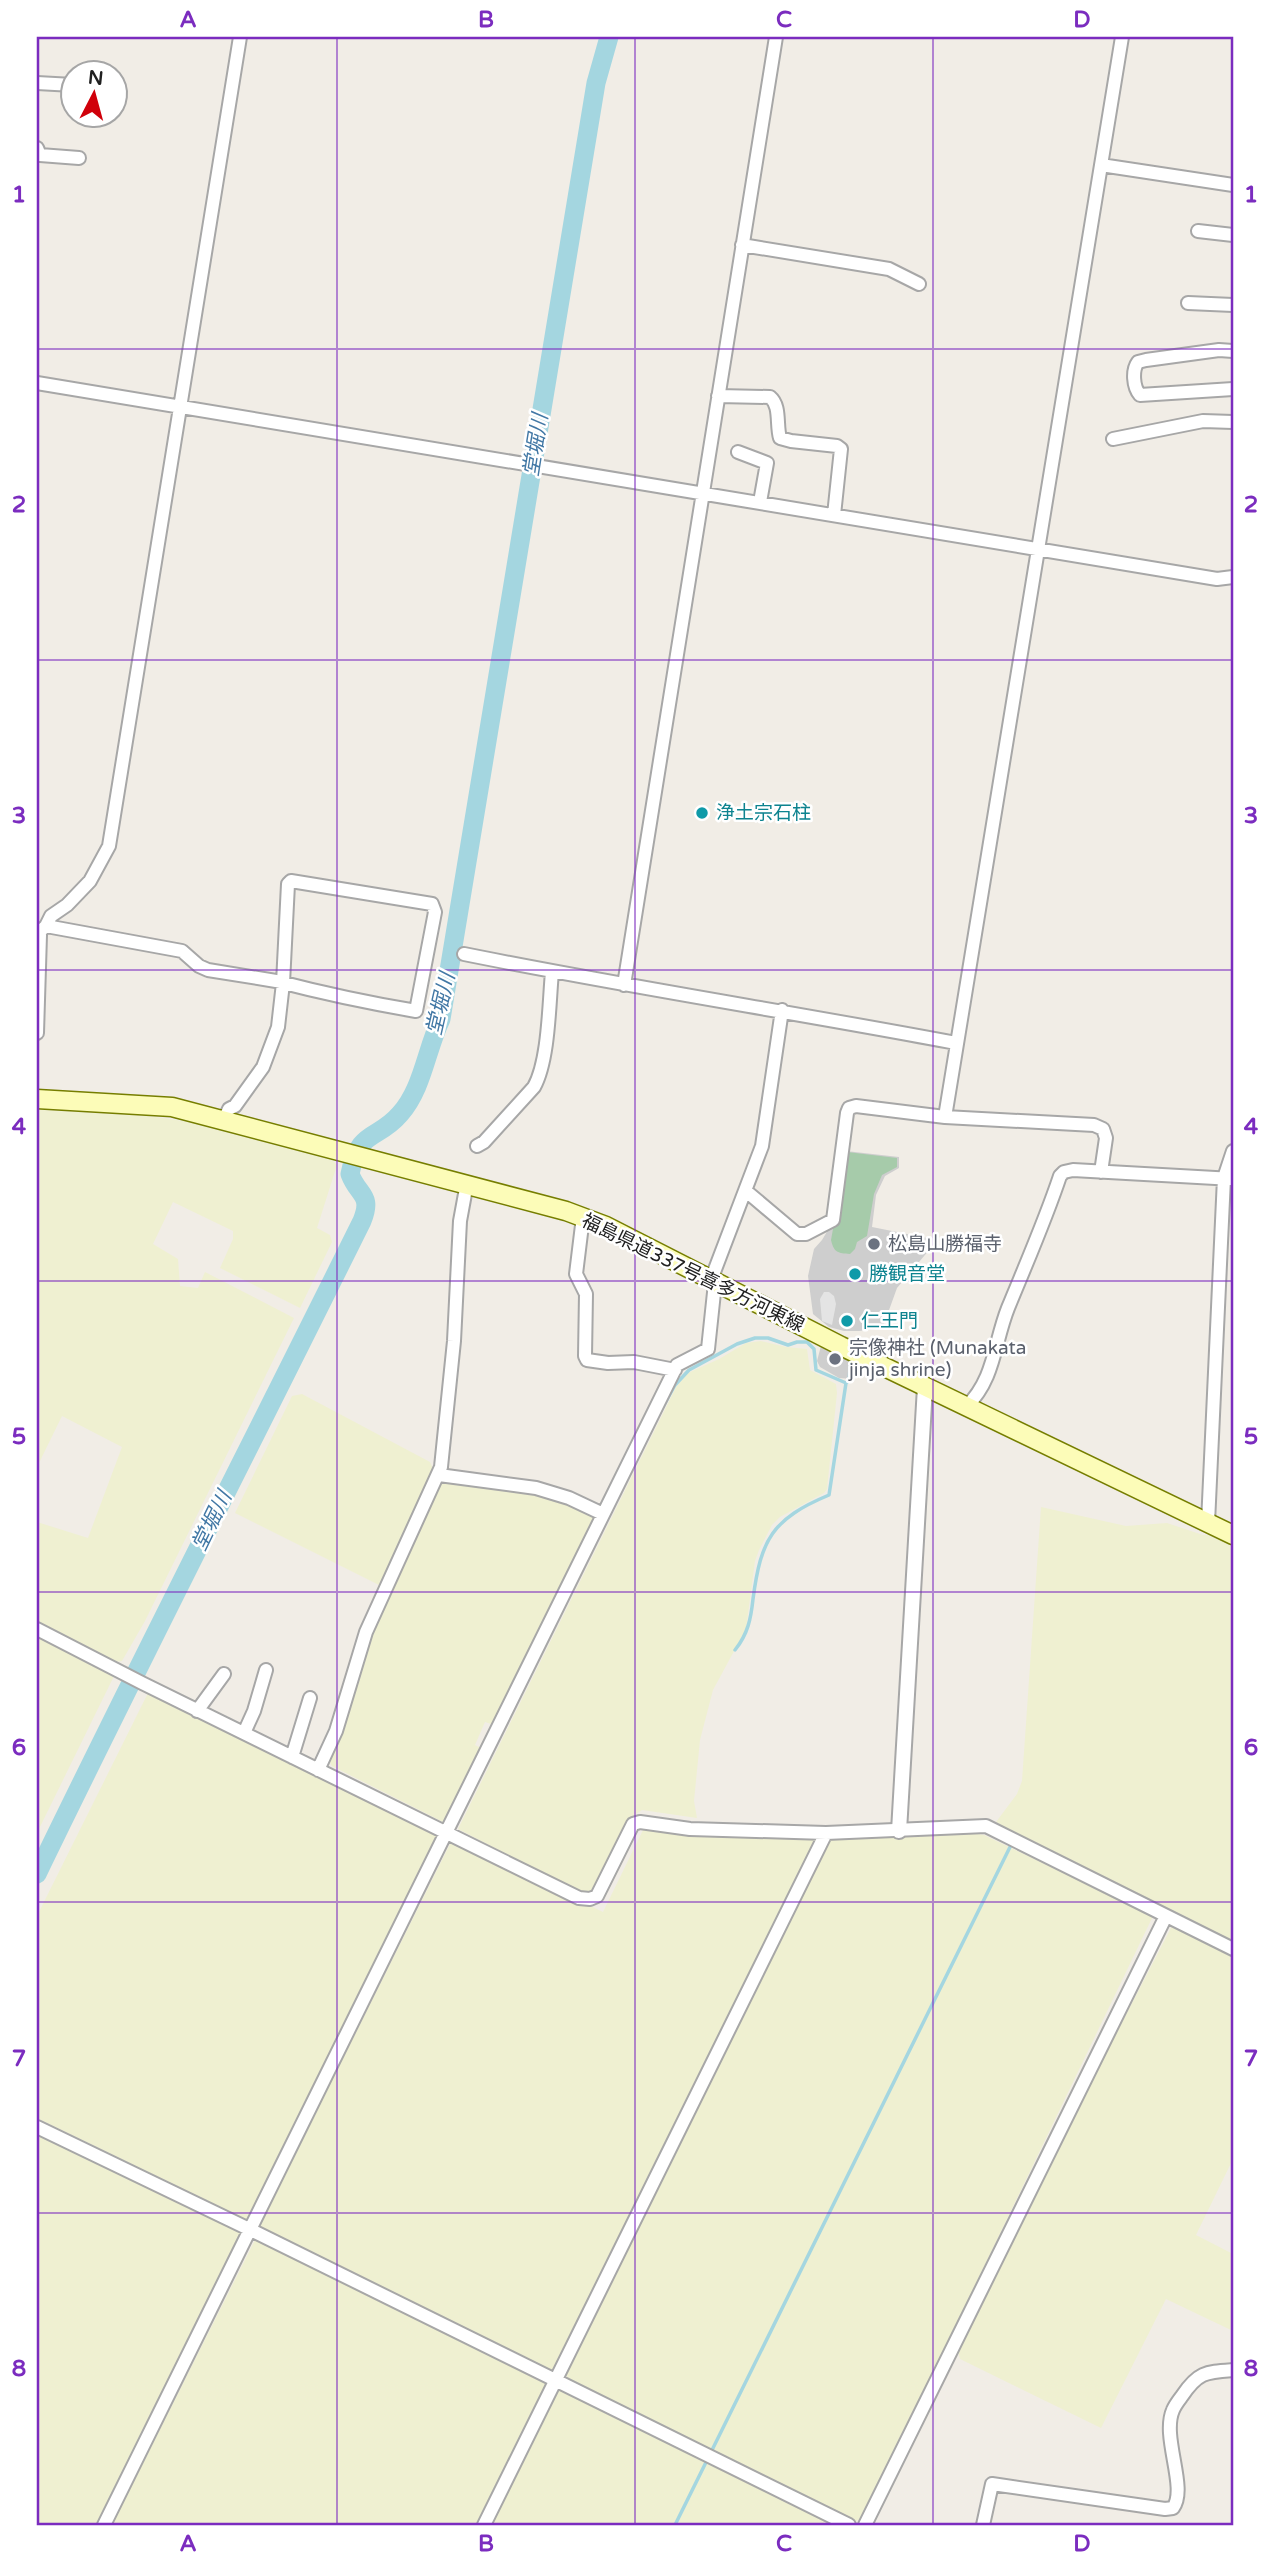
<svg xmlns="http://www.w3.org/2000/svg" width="1270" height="2562" viewBox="0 0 1270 2562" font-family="'Varela Round','Noto Sans JP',sans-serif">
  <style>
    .religious { fill: #cecece }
    .farmland { fill: #eff0d1 }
    .cemetery { fill: #a6cbaa }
    .parking { fill: #e4e4e4 }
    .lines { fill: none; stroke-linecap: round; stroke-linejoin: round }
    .stream { stroke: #a4d6e0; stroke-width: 3.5 }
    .river { stroke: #a4d6e0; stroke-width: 19 }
    .minor-casing { stroke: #a7a7a7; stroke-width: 16 }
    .tertiary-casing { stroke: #a7a7a7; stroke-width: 18 }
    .secondary-casing { stroke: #767e00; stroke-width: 21 }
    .minor { stroke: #fff; stroke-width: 12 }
    .tertiary { stroke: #fff; stroke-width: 14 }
    .secondary { stroke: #fcfcb8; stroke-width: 18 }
    .grid { fill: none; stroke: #7b2cbf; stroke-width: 2; stroke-opacity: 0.55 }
    .culture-dot { fill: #0f9aa8; stroke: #fff; stroke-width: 2.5 }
    .worship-dot { fill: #6b7280; stroke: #fff; stroke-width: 2.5 }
    .labels { text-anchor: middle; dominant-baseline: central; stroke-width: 5; stroke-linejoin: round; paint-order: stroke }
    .culture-label { font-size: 19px; fill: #0d838f; stroke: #fff; text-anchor: start }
    .worship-label { font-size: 19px; fill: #5b616d; stroke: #fff; text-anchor: start }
    .street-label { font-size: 19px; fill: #202020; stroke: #fff }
    .water-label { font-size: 21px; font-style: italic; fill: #4278a5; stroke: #fff }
    .neatline { fill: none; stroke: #7b2cbf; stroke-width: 2.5 }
    .grid-label { font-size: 23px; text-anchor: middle; font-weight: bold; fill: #7b2cbf }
  </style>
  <rect width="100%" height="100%" fill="#f1ede6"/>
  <!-- religious -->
  <path class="religious" d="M846,1151l53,6v11l-14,8 -9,19 -4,32 60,12 -2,10 -33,39 -13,36 -8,5 -17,2h-15l-15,-4 -16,-13 -5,-38 6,-27 8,-9 9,-15z
    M822,1342l30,14 3,10 -3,13 -13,-1 -19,-11 -3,-6z"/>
  <!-- farmland -->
  <path class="farmland" d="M37,1109l111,7 64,9 119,34 6,6 -20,63 13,7 2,7 -32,66 -80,-40 13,-29v-8l-60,-29 -20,42 25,15 2,27 18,2 7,-16 89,46 -149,303 -23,40 -6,1 -79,-40v-100l51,16 34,-91 -60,-31 -23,47 -2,-1z
    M761,1341l25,6 21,2 3,21 26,14 1,9 -10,96 -3,4 -44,24 -8,8 -13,25 -4,11 -9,68 -33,61 -13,50 -6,61 3,17 -55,-8 -12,8 -36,73 -8,4 -128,-66 218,-442 12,-14 31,-14 27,-16z
    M302,1394l128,68 4,9 -55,114 -144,-72 57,-117z
    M441,1483l74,7 40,7 39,19 -100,209 -9,-3 -10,23 8,4 -38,74 -113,-57 -3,-5 13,-31 32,-105z
    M1041,1507l85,19 41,-3 36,12h11l19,8v399l-214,-106 -23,-14 21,-28 5,-13z
    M37,1636l78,38 -78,159z
    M149,1691l290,145 -190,385 -212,-103v-202z
    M644,1828l53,7 115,2 6,3 -262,527 -5,5 -292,-145 191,-383 8,-2 145,70z
    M972,1833l12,2 169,81 -290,602 -9,4 -285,-141 -3,-6 264,-538z
    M1173,1924l60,30v205l-37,76 37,19v77l-67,-32 -65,129 -141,-69 -2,-8 127,-257z
    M37,2131l206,100 -147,294h-59z
    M256,2238l291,144 1,5 -68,138h-368z
    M559,2389h5l268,136h-341z"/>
  <!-- cemetery -->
  <path class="cemetery" d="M847,1152l50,6v9l-15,8 -8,19 -7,42 -10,6 -2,7 -5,5c-12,-1 -16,-1 -19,-14z"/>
  <!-- parking -->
  <path class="parking" d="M824,1292h5l5,4 2,8 -4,21 -10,-4 -2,-22z"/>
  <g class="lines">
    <!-- stream -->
    <path class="stream" d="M659,1414l16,-29 14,-15 48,-26 18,-6h13l20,7 9,-3h10l7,7 2,21 30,13 3,-2 2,-24
      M735,1650c13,-16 16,-32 18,-51 8,-60 19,-80 76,-104l17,-112
      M675,2525l336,-680"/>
    <!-- river -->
    <path class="river" d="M37,1874c106,-219 217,-435 325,-653 11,-27 -4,-25 -12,-47 9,-46 27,-33 50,-60 23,-26 26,-64 41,-95l155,-936 13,-46"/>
    <!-- minor casing -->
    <g class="minor-casing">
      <path id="minor" d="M37,83l36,2
        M37,148l3,7 39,3
        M1101,165l132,20
        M1198,231l35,4
        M742,245l147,24 30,15
        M1188,303l45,2
        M1233,351l-14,-1 -73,10 -8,2c-6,8 -5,25 2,33l93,-6
        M37,383l1180,196 16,-2
        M718,396l52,1c11,9 6,28 10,41l11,3 46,5 4,3 -7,66
        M1113,439l90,-18 30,1
        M738,452l29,11 -7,39
        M46,926l136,25 17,15 9,4 68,11c46,12 93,22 140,30l19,-99 -3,-8 -141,-23 -3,3 -5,99 -5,44 -15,40 -28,39 -6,3 -5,11
        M37,934l9,-8 5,-10 16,-11 23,-24 19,-35 131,-809
        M464,954c163,33 328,58 492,89
        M624,985l152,-948
        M37,1033l3,-98 -2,-1
        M945,1117l177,-1080
        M477,1146l7,-4 50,-55c15,-27 15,-84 18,-115
        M746,1191l51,43h9l27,-14 14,-107 2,-5 7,-2 89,11 149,8 9,4 3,9 -5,34
        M583,1217l-7,57 10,20 -1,62 2,4 21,3 26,-1 41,8
        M711,1280l51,-134 20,-136
        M966,1407c29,-28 28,-64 42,-99 18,-44 37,-87 52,-132l4,-4 9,-2 160,9
        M439,1475l97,13 33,10 34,16
        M1208,1523l16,-345 9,-27
        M37,1629l105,54 437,215 11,1 7,-3 36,-72 7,-2 50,7 136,4 160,-7 247,123
        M197,1711l27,-37
        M244,1733l10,-22 12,-41
        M292,1757l18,-59
        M318,1770l18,-39 30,-99 75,-165 13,-126 6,-120 7,-38
        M37,2127l214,103 598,295
        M104,2525l573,-1160 31,-16 7,-66
        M484,2525l342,-692
        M865,2525l301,-609
        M983,2525l9,-41 173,25 8,-1c15,-20 -12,-71 0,-98 2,-5 6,-10 9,-14 16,-24 24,-24 51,-26"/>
    </g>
    <!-- tertiary casing -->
    <g class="tertiary-casing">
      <path id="tertiary" d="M899,1831l26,-444"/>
    </g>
    <!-- secondary casing -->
    <g class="secondary-casing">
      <path id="secondary" d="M37,1099l135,8 394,104 40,15 235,120 392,189"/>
    </g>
    <!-- minor -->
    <use href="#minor" class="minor"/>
    <!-- tertiary -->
    <use href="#tertiary" class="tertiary"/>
    <!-- secondary -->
    <use href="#secondary" class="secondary"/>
  </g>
  <!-- grid -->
  <path class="grid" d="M337,37v2488M635,37v2488M933,37v2488M37,349h1196M37,660h1196M37,970h1196M37,1281h1196M37,1592h1196M37,1902h1196M37,2213h1196"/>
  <!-- markers -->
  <g class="culture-dot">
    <circle cx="702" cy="813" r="7"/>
    <circle cx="855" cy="1274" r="7"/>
    <circle cx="847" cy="1321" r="7"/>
  </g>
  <g class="worship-dot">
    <circle cx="874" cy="1244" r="7"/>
    <circle cx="835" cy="1359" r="7"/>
  </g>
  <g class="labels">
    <!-- culture labels -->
    <g class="culture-label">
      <text x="716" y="813">浄土宗石柱</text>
      <text x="869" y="1274">勝観音堂</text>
      <text x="861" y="1321">仁王門</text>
    </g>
    <!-- worship labels -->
    <g class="worship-label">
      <text x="888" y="1244">松島山勝福寺</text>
      <text x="849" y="1348">宗像神社 (Munakata<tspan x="849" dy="22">jinja shrine)</tspan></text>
    </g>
    <!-- street labels -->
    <g class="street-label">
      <text transform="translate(693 1273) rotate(26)">福島県道337号喜多方河東線</text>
    </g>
    <!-- water labels -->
    <g class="water-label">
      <text transform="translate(536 445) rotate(-81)">堂堀川</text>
      <text transform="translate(441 1004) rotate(-77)">堂堀川</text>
      <text transform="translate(212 1521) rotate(-64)">堂堀川</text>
    </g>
  </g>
  <!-- border -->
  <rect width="1270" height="2562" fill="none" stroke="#ffffff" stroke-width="77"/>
  <!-- north arrow -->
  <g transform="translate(94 94) rotate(6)"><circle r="33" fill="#ffffff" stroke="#a6a6a6" stroke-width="2"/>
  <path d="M0-5L12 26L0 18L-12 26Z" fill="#d0000a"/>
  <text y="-10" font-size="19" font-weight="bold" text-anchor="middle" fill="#202020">N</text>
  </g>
  <rect x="38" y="38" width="1194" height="2486" class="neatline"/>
  <g class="grid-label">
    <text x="188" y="27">A</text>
    <text x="486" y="27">B</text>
    <text x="784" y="27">C</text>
    <text x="1082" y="27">D</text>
    <text x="19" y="202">1</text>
    <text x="1251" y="202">1</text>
    <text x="19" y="512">2</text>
    <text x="1251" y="512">2</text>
    <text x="19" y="823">3</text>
    <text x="1251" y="823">3</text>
    <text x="19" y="1134">4</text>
    <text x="1251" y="1134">4</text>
    <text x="19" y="1444">5</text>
    <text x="1251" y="1444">5</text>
    <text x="19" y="1755">6</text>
    <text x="1251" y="1755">6</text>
    <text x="19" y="2066">7</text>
    <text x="1251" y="2066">7</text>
    <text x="19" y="2376">8</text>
    <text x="1251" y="2376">8</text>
    <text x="188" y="2551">A</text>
    <text x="486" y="2551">B</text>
    <text x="784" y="2551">C</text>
    <text x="1082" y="2551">D</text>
  </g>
</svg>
